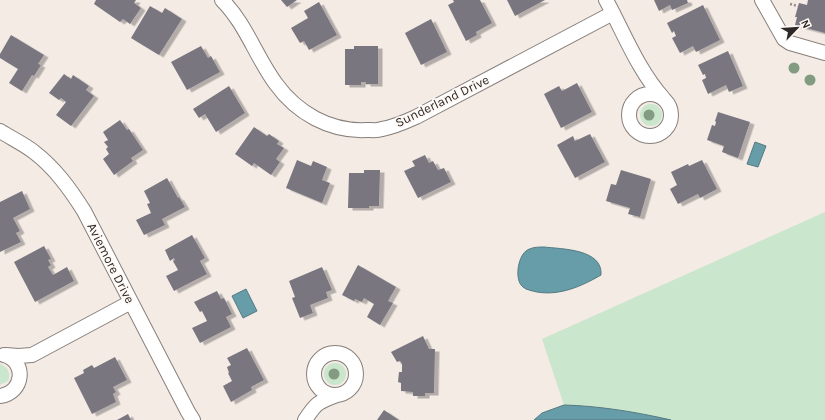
<svg xmlns="http://www.w3.org/2000/svg" width="825" height="420" viewBox="0 0 825 420" font-family="Karla,sans-serif">
  <style>
    .green { fill: #cae6cc }
    .water { fill: #669da8; stroke: #557a81 }
    .building { fill: #79767f; filter: url(#shadow) }
    .lines { fill: none; stroke-linecap: round; stroke-linejoin: round }
    .street-casing { stroke: #877f7a; stroke-width: 16 }
    .path { stroke: #968f8b; stroke-width: 2.5; stroke-dasharray: 2 2; stroke-linecap: butt }
    .street { stroke: #fff; stroke-width: 14 }
    .tree { fill: #839b81 }
    .labels { text-anchor: middle; dominant-baseline: central; stroke-width: 3.5; stroke-linejoin: round; paint-order: stroke }
    .street-label { font-size: 13px; fill: #2c2826; stroke: #fff9f6 }
  </style>
  <defs>
    <filter id="shadow"><feDropShadow dx="4.5" dy="2.5" stdDeviation="0" flood-color="#0004"/></filter>
  </defs>
  <rect width="100%" height="100%" fill="#f4ebe5"/>
  <!-- green -->
  <path class="green" d="M640 115a11 11 0 1 1 22 0a11 11 0 1 1-22 0Z
    M825,212v208h-154c-35,-8 -71,-14 -107,-15l-22,-66z
    M324 374a11 11 0 1 1 22 0a11 11 0 1 1-22 0Z
    M0,364c8,3 11,9 8,17l-8,4z"/>
  <!-- water -->
  <path class="water" d="M755,142l11,4 -8,21 -11,-3z
    M544,247c18,2 59,2 57,28 -19,11 -41,21 -64,17 -4,-1 -11,-2 -14,-5 -9,-7 -5,-30 3,-36 5,-4 13,-4 18,-4z
    M246,289l11,22 -14,7 -11,-22z
    M564,405c36,1 72,7 107,15h-137l8,-7z"/>
  <!-- building -->
  <path class="building" d="M96,0h40l-2,3 7,5 -11,16 -7,-5 -3,3 -26,-18z
    M281,0h16l-10,7z
    M453,0h27l12,23 -16,9 1,3 -11,6 -18,-36 6,-3z
    M507,0h38l-30,16z
    M654,0h33l1,3 -16,7 -2,-5 -11,6z
    M808,0h17v33l-30,-8 2,-8h-2l4,-14 8,2z
    M319,2l18,33 -28,15 -5,-9 -4,2 -9,-15 17,-10 -4,-7z
    M703,5l17,35 -24,12 -3,-6 -13,7 -8,-15 4,-2 -2,-5 -2,2 -5,-10z
    M150,6l12,7 3,-5 17,11 -23,36 -28,-17z
    M431,19l16,33 -26,13 -16,-32z
    M11,35l33,20 -6,9 3,1 -7,11 -2,-1 -10,16 -13,-8 9,-14 -18,-11v-4z
    M201,46l7,12 3,-2 9,16 -33,18 -16,-28z
    M354,46h24v38h-12v-2h-5v3h-16v-36h9z
    M728,51l15,35 -14,6 -3,-7 -18,9 -6,-14 4,-2 -1,-4 -2,1 -5,-10z
    M64,74l7,5 2,-4 16,11 -3,4 8,6 -23,30 -15,-11 10,-13 -5,-4 -2,2 -10,-7z
    M577,83l15,29 -31,16 -17,-34 15,-8 3,5z
    M229,86l16,27 -29,19 -11,-18 -6,4 -6,-9z
    M718,112l32,10 -12,36 -16,-6 2,-6 -17,-6 5,-15 3,1 1,-4 -1,-1z
    M120,120l7,10 2,-1 14,21 -12,8 2,3 -19,14 -11,-16 6,-5 -3,-5 2,-2 -4,-5 4,-2 -5,-8z
    M254,127l13,9 2,-2 10,7 -2,3 7,4 -8,11 4,3 -9,13 -17,-12 -2,3 -17,-12z
    M590,134l15,28 -30,16 -18,-33 16,-9 2,5z
    M425,155l4,8 4,-2 5,9 6,-2 7,14 -33,16 -14,-27 11,-5 -3,-5z
    M297,160l14,6 2,-5 14,6 -5,13 8,3 -8,20 -36,-15z
    M702,160l15,29 -17,9 -2,-4 -20,10 -8,-15 7,-4 -6,-13 17,-8 1,2z
    M364,170h16l-1,36h-10v2h-21l1,-35h15z
    M621,170l30,9 -11,38 -12,-3 2,-6 -24,-7 5,-17 5,1z
    M167,178l11,20 1,-1 6,10 -23,12 3,6 -21,10 -8,-15 15,-7 -4,-9 3,-1 -6,-12z
    M22,191l8,18 -17,9 7,13 -4,2 5,9 -21,10v-50z
    M192,235l13,23 -5,3 7,13 -33,17 -8,-15 12,-6 -5,-9 2,-1 -1,-2 -4,3 -5,-11z
    M44,246l7,13 -3,1 3,5 -3,2 5,8 14,-8 7,14 -39,21 -21,-40z
    M358,265l38,22 -8,14 5,2 -13,22 -13,-8 7,-13 -10,-6 -2,4 -7,-3 -1,2 -12,-6z
    M322,267l10,23 -6,2 2,6 -18,7 3,8 -13,5 -8,-20 3,-1 -6,-16z
    M217,291l4,8 3,-1 8,16 -6,3 5,10 -31,16 -8,-15 15,-7 -5,-10 -2,1 -6,-10z
    M423,336l6,13h6l-1,44h-9v3h-12v-4l-12,-1v-8l-3,-1 1,-10h3v-8l-2,-3 -3,1 -6,-10z
    M247,348l17,32 -13,7 1,3 -21,12 -8,-16 9,-5 -4,-8h1l-2,-6 4,-2 -4,-7z
    M115,357l12,23 -14,7 3,5 -3,2 3,8 -24,12 -18,-36 10,-5 -1,-3 9,-5 2,3z
    M384,410l15,10h-22z
    M128,414l3,6h-14z"/>
  <g class="lines">
    <!-- street casing -->
    <g class="street-casing">
      <path id="street" d="M222,0c24,24 34,57 54,84 21,29 54,48 91,46 4,0 10,1 15,-1 12,-2 23,-7 34,-12l197,-104
        M606,0c18,33 32,70 57,98
        M762,0l22,39 6,4 35,10
        M629 115a21 21 0 1 1 42 0a21 21 0 1 1-42 0Z
        M0,131c11,7 24,13 34,21 21,16 36,37 50,59l104,201 5,8
        M314 374a21 21 0 1 1 42 0a21 21 0 1 1-42 0Z
        M6,355l12,1 14,-1 99,-53
        M0,396c24,-3 27,-35 4,-41
        M305,420c11,-17 13,-18 32,-25"/>
    </g>
    <!-- path -->
    <path class="path" d="M790,4l8,2"/>
    <!-- street -->
    <use href="#street" class="street"/>
  </g>
  <!-- trees -->
  <g class="tree">
    <circle cx="794" cy="68" r="5.5"/>
    <circle cx="810" cy="80" r="5.5"/>
    <circle cx="649" cy="115" r="5.5"/>
    <circle cx="334" cy="374" r="5.5"/>
  </g>
  <g class="labels">
    <!-- street labels -->
    <g class="street-label">
      <text transform="translate(442 101) rotate(-26)">Sunderland Drive</text>
      <text transform="translate(111 263) rotate(63)">Aviemore Drive</text>
    </g>
  </g>
  <!-- north arrow -->
  <g transform="translate(797 28) rotate(65)" stroke="#fff9f6" stroke-width="3" paint-order="stroke">
  <path d="M0-3L7 15L0 10L-7 15Z" fill="#2c2826"/>
  <text y="-6" font-size="11" font-weight="bold" text-anchor="middle" fill="#2c2826">N</text>
  </g>
</svg>
